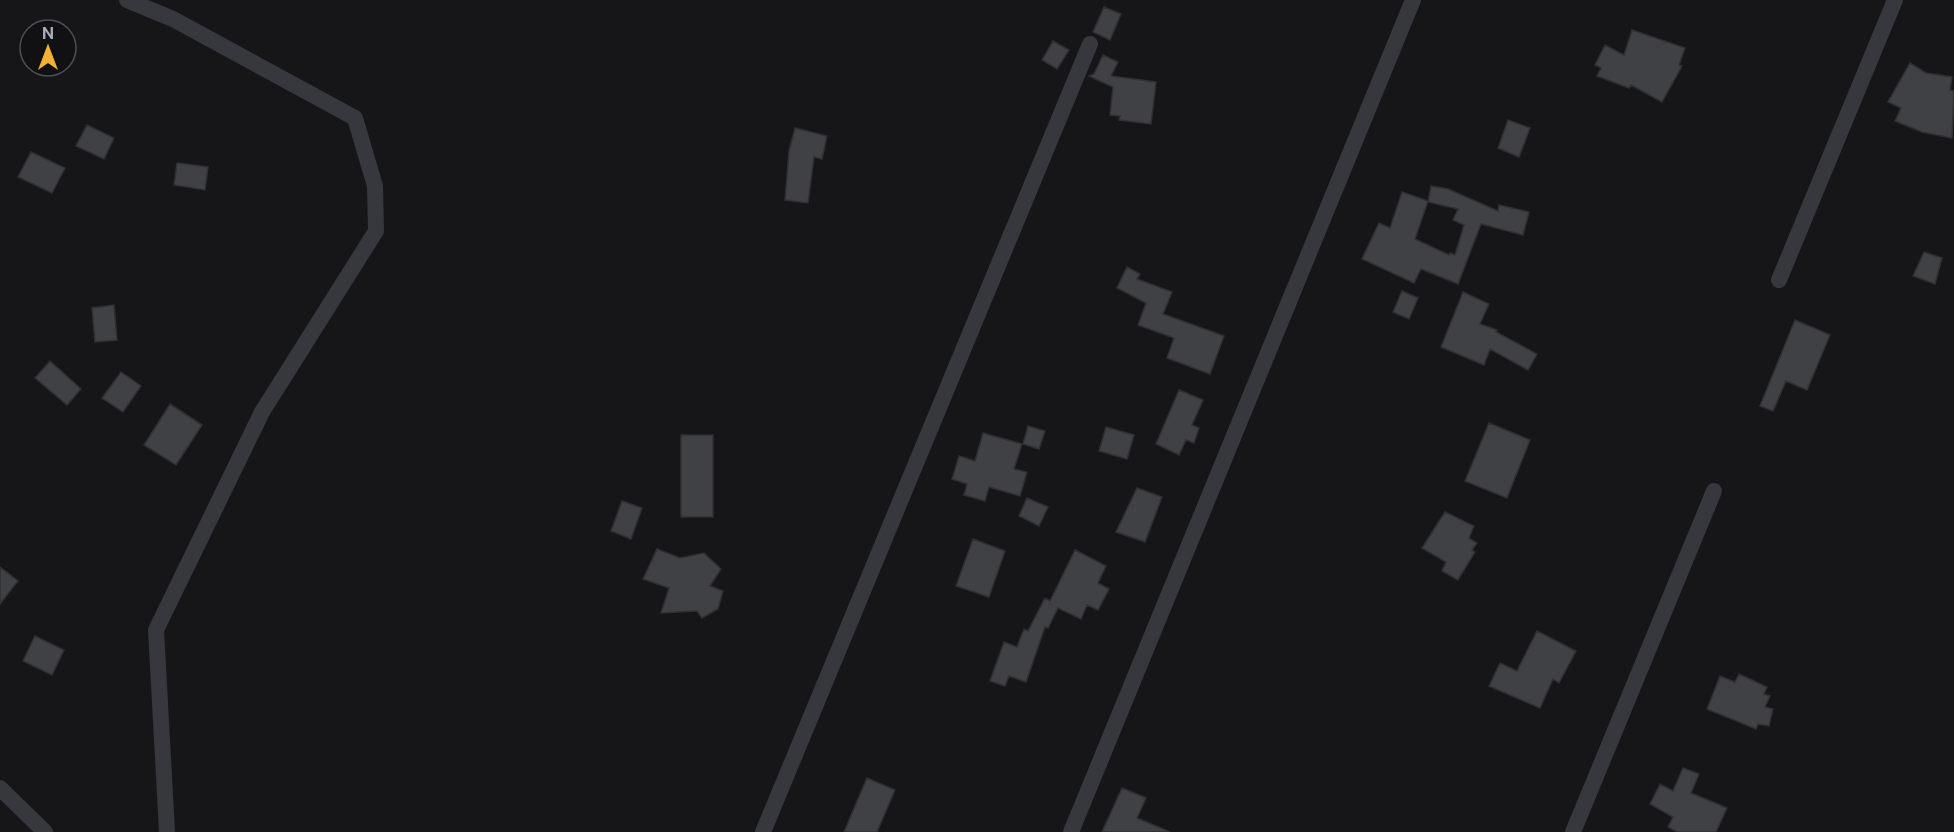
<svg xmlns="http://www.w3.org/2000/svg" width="1954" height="832" viewBox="0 0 1954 832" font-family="'Public Sans',sans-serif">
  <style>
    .building { fill: #404145; stroke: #303034; stroke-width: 1.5 }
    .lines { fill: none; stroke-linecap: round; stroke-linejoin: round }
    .street { stroke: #37383d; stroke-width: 16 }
  </style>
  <rect width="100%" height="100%" fill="#161618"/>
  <!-- building -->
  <path class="building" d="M1104,7l17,7 -11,26 -17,-8z
    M1632,30l53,18 -6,17 3,1 -20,36 -31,-17 -2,3 -32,-12 4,-8 -6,-3 10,-20 19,10z
    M1053,41l16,9 -12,19 -15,-9z
    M1103,55l15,7 -7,14 45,6 -5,42 -32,-4 1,-4 -10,-1 3,-28 -24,-11 5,-2z
    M1910,63l16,10 26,4 -2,13 4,1 -2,47 -30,-6 -27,-11 6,-13 -13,-6z
    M1508,120l22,8 -11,29 -21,-9z
    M87,125l27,13 -10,21 -28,-13z
    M795,128l32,8 -5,23 -8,-2 -6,46 -23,-3 4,-49z
    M31,152l34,16 -13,25 -34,-16z
    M177,163l31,4 -3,23 -31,-5z
    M1431,186l17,3 50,22 1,-6 30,7 -6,23 -42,-11 -23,60 -37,-15 -7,14 -52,-24 17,-36 11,5 12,-36 26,9 -13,38 34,16 1,-2 5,2 9,-30 -11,-5 5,-11 -30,-7z
    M1924,252l18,6 -7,26 -22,-8z
    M1127,267l13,7 -3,5 35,13 -9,22 61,22 -14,38 -43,-16 7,-20 -36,-13 8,-22 -29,-15z
    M1402,291l16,7 -9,21 -16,-7z
    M1463,292l26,12 -9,20 17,6 -1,2 41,22 -9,16 -38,-21 -6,16 -43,-18z
    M114,305l3,35 -22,2 -3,-34z
    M1795,320l35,15 -23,55 -21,-9 -13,30 -13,-5z
    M50,361l31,28 -14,16 -32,-27z
    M121,372l20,14 -18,26 -21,-14z
    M1179,390l24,10 -11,25 7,3 -5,15 -8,-3 -7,15 -23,-11z
    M170,404l32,21 -26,40 -32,-20z
    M1489,423l41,17 -23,58 -42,-17z
    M1028,426l17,5 -6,18 -16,-5z
    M1106,427l28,8 -7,24 -28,-8z
    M983,433l39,11 -8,25 13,3 -7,24 -31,-9 -4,14 -21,-6 3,-11 -15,-5 7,-23 16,5z
    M681,435h32v82h-32z
    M1137,488l25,9 -17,45 -29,-10z
    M1027,498l21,9 -9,19 -20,-10z
    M622,501l20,7 -11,31 -20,-8z
    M1445,512l29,14 -5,12 8,5 -5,7 3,2 -17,28 -16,-9 4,-9 -24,-14z
    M973,539l32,12 -16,46 -33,-11z
    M657,549l23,9 24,-5 17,16 -11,17 13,5 -5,18 -16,9 -5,-7 -36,2 8,-25 -26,-9z
    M1075,550l31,16 -8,17 11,6 -11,21 -11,-5 -6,14 -23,-11 -10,20 -3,-1 -19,55 -17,-6 -4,10 -15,-5 14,-39 13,5 7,-18 4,2 17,-33 5,3z
    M0,567l18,14 -18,23z
    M1537,631l39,20 -17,32 -6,-4 -13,29 -51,-22 11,-23 17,8z
    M35,636l29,14 -12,25 -29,-14z
    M1739,674l28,13 -3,7 6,2 -5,11 8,2 -4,17 -11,-2 -2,5 -49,-20 13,-33 15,6z
    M1683,768l16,6 -8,19 36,15 -11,24h-39l-9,-5 5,-10 -23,-13 10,-20 13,7z
    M867,778l28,12 -18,42h-33z
    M1122,788l24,10 -9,20 33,14h-68z"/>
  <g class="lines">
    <!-- street -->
    <path class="street" d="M127,0l46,19 182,99 20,68 1,45 -114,181 -106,218 11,202
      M1779,280l116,-280
      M0,788l45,44
      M763,832l327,-788
      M1071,832l342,-832
      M1573,832l141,-341"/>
  </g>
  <!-- north arrow -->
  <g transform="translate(48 48)"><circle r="28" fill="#111113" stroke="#4d4f55" stroke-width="1.5"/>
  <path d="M0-4.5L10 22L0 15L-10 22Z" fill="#f2b134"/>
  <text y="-9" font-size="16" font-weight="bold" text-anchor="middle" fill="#a8adb8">N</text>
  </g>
</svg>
